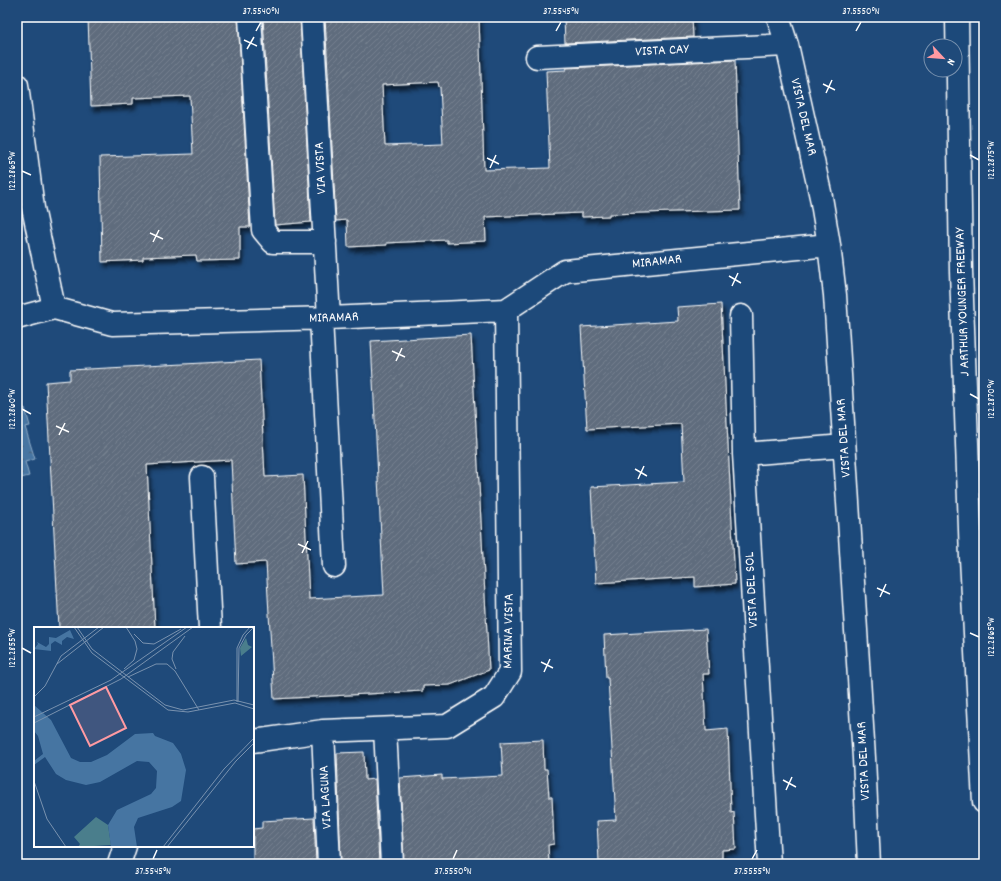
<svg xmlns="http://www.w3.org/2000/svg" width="1001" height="881" viewBox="0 0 1001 881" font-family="Dekko,sans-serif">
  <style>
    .water { fill: url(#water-ripples); stroke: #90acc7 }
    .building { fill: url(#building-hatch); stroke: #fff; fill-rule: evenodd; filter: url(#shadow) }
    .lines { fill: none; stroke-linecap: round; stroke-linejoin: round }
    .minor-casing { stroke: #fff; stroke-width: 25 }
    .highway-casing { stroke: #fff; stroke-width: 25 }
    .minor { stroke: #1f4a7a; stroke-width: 22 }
    .highway { stroke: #1f4a7a; stroke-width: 22 }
    .ticks { fill: none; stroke: #fff; stroke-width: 1.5 }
    .labels { text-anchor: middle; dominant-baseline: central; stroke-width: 4; stroke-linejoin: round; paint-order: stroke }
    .street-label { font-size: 14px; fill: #fff; stroke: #1f4a7a }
    .inset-road { fill: none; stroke: #7992af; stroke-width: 1 }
    .view { fill: #ff9aa2; fill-opacity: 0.15; stroke: #ff9aa2; stroke-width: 2 }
    .inset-edge { fill: none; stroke: #fff; stroke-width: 2 }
    .neatline { fill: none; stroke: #fff; stroke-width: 1.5 }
    .ticks-label { font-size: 10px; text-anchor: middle; fill: #fff }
  </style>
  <defs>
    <pattern id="water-ripples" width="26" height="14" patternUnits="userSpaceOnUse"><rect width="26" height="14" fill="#4675a2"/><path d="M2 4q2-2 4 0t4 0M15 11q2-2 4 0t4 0" fill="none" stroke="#495e73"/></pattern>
    <pattern id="building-hatch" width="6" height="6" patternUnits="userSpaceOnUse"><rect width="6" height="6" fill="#5e6c7d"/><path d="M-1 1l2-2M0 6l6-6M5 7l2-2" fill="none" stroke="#768290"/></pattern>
    <filter id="shadow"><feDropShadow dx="2.5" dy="4.5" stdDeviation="2" flood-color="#0009"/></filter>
  </defs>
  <rect width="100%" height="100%" fill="#1f4a7a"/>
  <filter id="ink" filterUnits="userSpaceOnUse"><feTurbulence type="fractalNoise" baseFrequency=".025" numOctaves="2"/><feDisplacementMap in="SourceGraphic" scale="8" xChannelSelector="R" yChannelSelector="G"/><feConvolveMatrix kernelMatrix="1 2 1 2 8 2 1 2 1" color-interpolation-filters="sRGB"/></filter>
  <g filter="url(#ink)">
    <!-- water -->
    <path class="water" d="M25,408l5,18 -5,1 10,32 -10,3 4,14 -12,3v-69z"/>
    <!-- building -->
    <path class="building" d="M88,17h150l12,210h-10v33l-43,1 -1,-6 -53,2v3l-41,2 -2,-105 93,-3 -3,-58 -57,2v6l-42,2z
      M263,17h37l11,205 -36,3z
      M325,17h154l5,153 66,-2 -4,-97 20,-1v-2l169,-8 5,150 -131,4v2l-27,1v-4l-97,4 1,24 -39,2v-3l-61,3 1,2 -39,2 -1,-27 -11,1zM438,82l1,5h1l3,57 -58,2 -3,-61z
      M564,17h128l1,20 -128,6z
      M721,304l14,280 -40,3v-10l-99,6 -5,-96 93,-5 -3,-58 -94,5 -6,-102 97,-6 -1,-14z
      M471,335l18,335 -39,15 -27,1v5l-149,8 -8,-137 -30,2 -5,-104 -84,5 8,163h-96l-13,-246 24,-2v-10l189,-10 6,117 38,-2 6,124 75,-4 -13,-254z
      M706,629l3,45h-6l3,57 22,-2 3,84 3,-1 2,37 -14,1v14h-112v-3l-11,1 -2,-41 19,-1 -8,-142h-2l-2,-43z
      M543,740l1,29h3l2,28h3l2,47 -6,1 1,19h-145l-4,-86 42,-3v4l61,-3 -2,-34z
      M364,752l1,28 10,-1 4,85h-38l-4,-111z
      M314,818l2,46h-63v-35l9,-1v-7z"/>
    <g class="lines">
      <!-- minor casing -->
      <g class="minor-casing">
        <path id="minor" d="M250,17l13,213 10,12h52
          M312,17l17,301
          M778,17l9,28 34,152 8,48 6,50 29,463 5,106
          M537,57l250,-12
          M17,85l16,123 21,100 58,16 217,-6 177,-8 59,-39 264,-26
          M741,316l3,138 25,410
          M17,318l37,-10
          M321,318l13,248
          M744,454l100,-8
          M202,477l8,151
          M385,729l7,135
          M323,731l6,133
          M253,741l70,-10 124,-5 47,-29 16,-25 -4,-362
          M119,864l6,-18"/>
      </g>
      <!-- highway casing -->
      <g class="highway-casing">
        <path id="highway" d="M957,17l4,254 10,287 13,244"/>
      </g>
      <!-- minor -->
      <use href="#minor" class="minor"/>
      <!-- highway -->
      <use href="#highway" class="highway"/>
    </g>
  </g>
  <!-- ticks -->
  <path class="ticks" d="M256,31l5,-9M556,31l5,-9M856,31l5,-9M244,40l13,6M247,49l7,-12M823,84l12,6M826,93l6,-13M970,155l9,5M487,158l12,6M490,168l6,-13M22,171l9,4M150,233l13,6M153,242l6,-12M729,276l12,7M732,286l6,-13M392,351l13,6M396,361l6,-13M970,394l9,5M22,409l9,5M56,426l13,6M59,435l6,-12M635,469l12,7M638,479l6,-13M298,544l13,6M302,553l6,-12M877,588l13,6M880,597l6,-13M970,633l9,4M22,648l9,5M541,662l12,6M544,672l6,-13M783,780l13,7M786,790l6,-13M153,859l4,-9M453,859l4,-9M752,859l5,-9"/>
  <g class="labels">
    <!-- street labels -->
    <g class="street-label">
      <text transform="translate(662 51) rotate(-3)">VISTA CAY</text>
      <text transform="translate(803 117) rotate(77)">VISTA DEL MAR</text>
      <text transform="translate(321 168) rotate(-93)">VIA VISTA</text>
      <text transform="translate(657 262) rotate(-6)">MIRAMAR</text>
      <text transform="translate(963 302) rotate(-92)">J ARTHUR YOUNGER FREEWAY</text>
      <text transform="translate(334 318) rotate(-2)">MIRAMAR</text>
      <text transform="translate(844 438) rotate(-94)">VISTA DEL MAR</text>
      <text transform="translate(752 590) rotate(-93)">VISTA DEL SOL</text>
      <text transform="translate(509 631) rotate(-89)">MARINA VISTA</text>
      <text transform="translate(864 761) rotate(-93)">VISTA DEL MAR</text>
      <text transform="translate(326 797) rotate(-93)">VIA LAGUNA</text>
    </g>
  </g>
  <!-- overview -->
  <g transform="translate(34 627)">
    <rect width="220" height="220" fill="#1f4a7a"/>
    <path d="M212,11l2,7 4,2 -11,9 -1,-8zM62,190l12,8 3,20 -33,2 2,-3 -6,-7z" fill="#4a7e8c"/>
    <path d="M36,3l4,9 -7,-2 -5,4v4l-7,-4 -4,3v7l-17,-2 4,-5 -1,-2 9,5 3,-3v-7l7,1zM0,78l17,15 20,38 9,4h11l16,-7 28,-21 18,-1 2,3 18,7 8,11 5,16 -5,31 -9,6 -34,11 -4,9 3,20h-26l-3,-22 9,-15 34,-16 5,-6 1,-17 -8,-9 -12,-1 -37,21 -14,3 -20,-5 -10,-6 -11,-17 -11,8v-4l9,-7 -5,-18 -4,-5z" fill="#4675a2"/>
    <path class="inset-road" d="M40,0l18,26 76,57 20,2 47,-9 19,6M43,0l15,22 73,56 18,5 51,-10 20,5M100,7l9,9 11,1 27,-15M23,37l47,-37M90,42l10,-9 3,-11 -2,-8 -9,-14M142,42l-4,-10 1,-7 12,-16M94,50l28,-13h11l8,7 24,39M0,70l11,-11 16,-30 38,-29M203,75v-54l6,-13 7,-8M204,75l1,-54 7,-13 8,-8M0,90l77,-37 76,-53M0,96l87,-44 72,-52M0,154l13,38 19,28M129,220l61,-78 30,-31M133,220l69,-86 18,-18"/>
    <path class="view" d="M72,60l20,41 -36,18 -20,-41z"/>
    <rect width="220" height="220" class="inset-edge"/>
  </g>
  <!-- margin -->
  <rect width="1001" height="881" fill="none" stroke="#1f4a7a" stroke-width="44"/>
  <!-- north arrow -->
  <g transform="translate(943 58) rotate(116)"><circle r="19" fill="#1f4a7a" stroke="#7992af"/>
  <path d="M0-3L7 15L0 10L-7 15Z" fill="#ff9aa2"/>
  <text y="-6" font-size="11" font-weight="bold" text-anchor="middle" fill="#ffffff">N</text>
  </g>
  <rect x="22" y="22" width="957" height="837" class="neatline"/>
  <g class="ticks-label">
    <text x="261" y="14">37.5540°N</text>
    <text x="561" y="14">37.5545°N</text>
    <text x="861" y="14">37.5550°N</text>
    <text transform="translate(990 160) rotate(-90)" y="4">122.2875°W</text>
    <text transform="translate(11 171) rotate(-90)" y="4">122.2865°W</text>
    <text transform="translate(990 399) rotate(-90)" y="4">122.2870°W</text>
    <text transform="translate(11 409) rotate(-90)" y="4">122.2860°W</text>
    <text transform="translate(990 637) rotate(-90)" y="4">122.2865°W</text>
    <text transform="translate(11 648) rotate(-90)" y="4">122.2855°W</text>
    <text x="153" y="874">37.5545°N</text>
    <text x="453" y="874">37.5550°N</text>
    <text x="752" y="874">37.5555°N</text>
  </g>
</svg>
